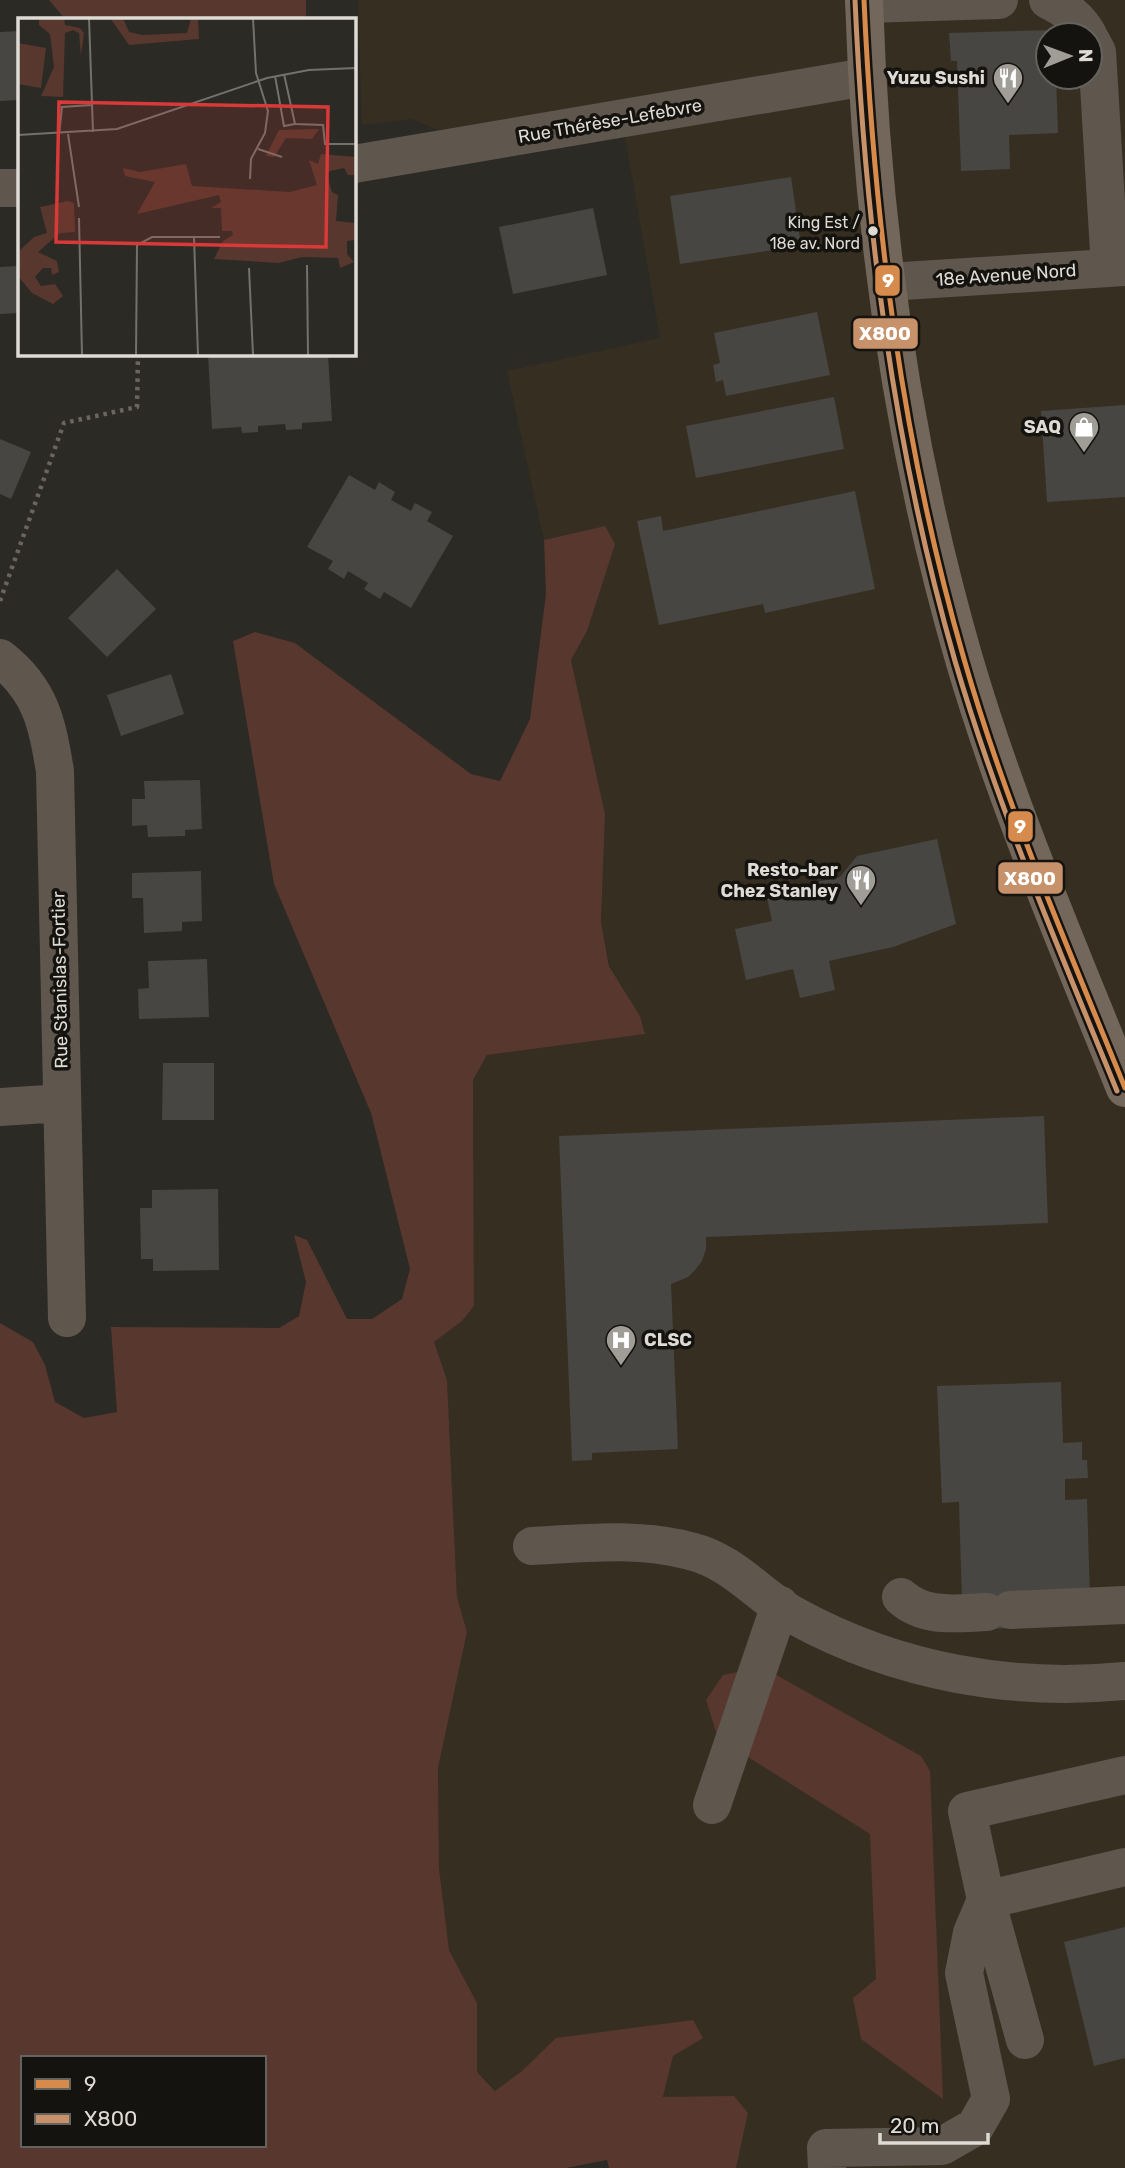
<svg xmlns="http://www.w3.org/2000/svg" width="1125" height="2168" viewBox="0 0 1125 2168" font-family="Rubik,sans-serif">
  <style>
    .built { fill: #362f21; fill-rule: evenodd }
    .green { fill: #57372e; fill-rule: evenodd }
    .building { fill: #474642 }
    .lines { fill: none; stroke-linecap: round; stroke-linejoin: round }
    .path { stroke: #6b655f; stroke-width: 4.5; stroke-dasharray: 3.5 5; stroke-linecap: butt }
    .minor { stroke: #5f564e; stroke-width: 38 }
    .major { stroke: #73665a; stroke-width: 38 }
    .bus-1-casing { stroke: #15130f; stroke-width: 10 }
    .bus-2-casing { stroke: #15130f; stroke-width: 10 }
    .bus-1 { stroke: #d68b4d; stroke-width: 5 }
    .bus-2 { stroke: #c7916a; stroke-width: 5 }
    .bus-dot { fill: #dedbd5; stroke: #15130f; stroke-width: 2.5 }
    .labels { text-anchor: middle; dominant-baseline: central; stroke-width: 7; stroke-linejoin: round; paint-order: stroke }
    .bus-label { font-size: 16px; fill: #dedbd5; stroke: #15130f; text-anchor: end }
    .poi-label { font-size: 18px; font-weight: bold; fill: #dedbd5; stroke: #15130f; text-anchor: end }
    .street-label { font-size: 18px; fill: #dedbd5; stroke: #15130f }
    .inset-road { fill: none; stroke: #73716b; stroke-width: 2 }
    .view { fill: #d73a39; fill-opacity: 0.15; stroke: #d73a39; stroke-width: 3.5 }
    .inset-edge { fill: none; stroke: #dedbd5; stroke-width: 3.5 }
    .line-badge { stroke: #15130f; stroke-width: 2.5 }
    .badge-label { font-size: 19px; text-anchor: middle; font-weight: bold; fill: #fff }
  </style>
  <rect width="100%" height="100%" fill="#2c2a24"/>
  <!-- built -->
  <path class="built" d="M358,0h767v2168h-389l12,-55 -85,-16 10,-41 -151,15 -26,20 -19,-19v-69l-28,-53 -10,-82 -1,-100 29,-136 -10,-35 -10,-217 -13,-38 28,-21 12,-15 -1,-226 14,-25 157,-21 -4,-18 -30,-50 -9,-44 4,-108 -34,-154 16,-29 18,-105 -61,14 -37,-169 153,-33 -41,-236 -181,28 -27,-11 -49,6zM1048,35h42v42h-42z"/>
  <!-- green -->
  <path class="green" d="M49,0h257v19h-241z
    M605,526l10,18 -28,87 -16,29 34,154 -4,108 8,44 31,50 5,18 -158,21 -14,25 1,226 -12,15 -28,21 13,38 10,217 10,35 -29,136 1,100 10,82 28,53v69l18,19 27,-20 34,-33 137,-18 10,18 -30,18 -10,41 71,-1 14,17 -12,55h-127l-2,-8 -41,8h-566v-845l33,19 12,23 10,37 29,16 33,-6 -6,-85 168,1 20,-12 7,-34 -12,-47 13,5 40,79h25l30,-20 8,-30 -39,-156 -97,-229 -41,-243 22,-9 40,11 176,131 29,7 30,-62 16,-125 -2,-54zM23,2058h241v87h-241z
    M762,1667l159,89 9,15 13,328 -82,-60 -8,-41 23,-19 -6,-145 -152,-96 -12,-38 17,-25z"/>
  <!-- building -->
  <path class="building" d="M1054,30v5h-6v42h8l2,56 -49,2 1,34 -49,2 -4,-110h-6l-2,-28z
    M19,31v69l-19,1v-69z
    M791,177l10,69 -121,18 -10,-68z
    M593,208l14,67 -94,19 -14,-67z
    M19,266v47l-19,1v-47z
    M817,312l13,63 -104,21 -3,-16 -7,2 -3,-17 7,-2 -6,-30z
    M208,354h120l4,67 -30,2v6l-16,1 -1,-6 -27,2v6l-16,1 -1,-6 -29,2z
    M834,397l10,52 -148,29 -10,-52z
    M1125,405v92l-78,5 -6,-91z
    M0,439l31,13 -20,47 -11,-5z
    M349,475l26,15 4,-8 16,10 -4,8 20,11 4,-8 17,9 -5,9 26,15 -42,72 -27,-16 -4,7 -16,-10 4,-6 -20,-12 -4,8 -16,-10 5,-8 -26,-14z
    M855,491l20,98 -110,24 -2,-9 -104,21 -22,-104 24,-5 2,15z
    M117,569l39,40 -49,48 -39,-39z
    M171,674l13,40 -63,22 -14,-41z
    M200,780l2,49 -17,1v6l-37,1 -1,-12 -15,1v-27h13l-1,-18z
    M937,839l19,85 -63,23 -64,14 6,29 -35,8 -7,-29 -47,11 -11,-51 37,-8 -6,-28 74,-16 17,-21z
    M201,871l1,50 -20,1v9l-38,2 -1,-35h-11v-25z
    M207,959l2,58 -70,2 -1,-30 11,-1 -1,-27z
    M163,1063h51v57h-52z
    M1044,1116l4,107 -342,14v12l-4,12 -7,9 -7,7 -17,7 7,165 -86,4v7l-20,1 -13,-325z
    M218,1189l1,81 -66,1v-12h-12l-1,-51h12v-18z
    M1061,1382l2,61 19,-1v18h5l1,18 -23,1v21l22,-1 3,99 -79,30 -23,1 -26,-26 -3,-101 -17,1 -5,-117z
    M1125,1927v131l-31,8 -30,-124z"/>
  <g class="lines">
    <!-- path -->
    <path class="path" d="M0,601l64,-178 73,-16 1,-53"/>
    <!-- minor -->
    <path class="minor" d="M1048,0c17,8 31,18 40,35
      M864,4l135,-4
      M1090,39l7,13 13,216
      M354,164l512,-87
      M0,188h19
      M887,282l238,-15
      M0,658c41,32 47,65 55,113l12,547
      M0,1107l62,-4
      M532,1546c53,-3 106,-9 158,5 45,11 68,45 107,66 101,55 215,75 328,64
      M901,1597c25,22 56,16 86,15
      M1010,1610l115,-5
      M1125,1775l-158,36 19,89 139,-33
      M712,1805l68,-200
      M986,1900l39,140
      M827,2168l-1,-20 116,-2 33,-19 16,-28 -27,-126 8,-40 14,-33"/>
    <!-- major -->
    <path class="major" d="M864,0c7,222 38,445 100,659 43,147 104,287 161,429"/>
    <!-- bus-1 casing -->
    <g class="bus-1-casing">
      <path id="bus-1" d="M864,0c10,223 38,444 100,659 42,147 104,288 161,429"/>
    </g>
    <!-- bus-2 casing -->
    <g class="bus-2-casing">
      <path id="bus-2" d="M855,0c10,224 38,445 100,661 43,147 104,288 162,430"/>
    </g>
    <!-- bus-1 -->
    <use href="#bus-1" class="bus-1"/>
    <!-- bus-2 -->
    <use href="#bus-2" class="bus-2"/>
  </g>
  <!-- icons -->
  <defs>
    <g id="restaurant-pin" transform="scale(1.575)"><path d="M0 17L-7.5 6A9.5 9.5 0 1 1 7.5 6Z" fill="#a09d97" stroke="#15130f"/><path d="M-5-6h1v4h1v-4h1v4h1v-4h1v5L-1.5 .5V6h-2V.5L-5-1ZM5-6V6H3V1.5H1.5Q1.5-4 5-6Z" fill="#fff"/></g>
    <g id="shop-pin" transform="scale(1.575)"><path d="M0 17L-7.5 6A9.5 9.5 0 1 1 7.5 6Z" fill="#a09d97" stroke="#15130f"/><path d="M-5-2.5h2.3a2.7 3.5 0 0 1 5.4 0H5L5.5 6h-11ZM-1.5-2.5h3a1.5 2.3 0 0 0-3 0Z" fill="#fff"/></g>
    <g id="hospital-pin" transform="scale(1.575)"><path d="M0 17L-7.5 6A9.5 9.5 0 1 1 7.5 6Z" fill="#a09d97" stroke="#15130f"/><path d="M-5-5h3v3.5h4V-5h3V5h-3V1.5h-4V5h-3Z" fill="#fff"/></g>
  </defs>
  <g fill-rule="evenodd">
    <use href="#restaurant-pin" x="1008" y="78"/>
    <use href="#shop-pin" x="1084" y="427"/>
    <use href="#restaurant-pin" x="861" y="880"/>
    <use href="#hospital-pin" x="621" y="1340"/>
  </g>
  <!-- markers -->
  <circle class="bus-dot" cx="873" cy="231" r="6"/>
  <g class="labels">
    <!-- bus labels -->
    <g class="bus-label">
      <text x="860" y="222">King Est /<tspan x="860" dy="21">18e av. Nord</tspan></text>
    </g>
    <!-- poi labels -->
    <g class="poi-label">
      <text x="985" y="78">Yuzu Sushi</text>
      <text x="1061" y="427">SAQ</text>
      <text x="838" y="870">Resto-bar<tspan x="838" dy="21">Chez Stanley</tspan></text>
      <text x="644" y="1340" text-anchor="start">CLSC</text>
    </g>
    <!-- street labels -->
    <g class="street-label">
      <text transform="translate(610 121) rotate(-10)">Rue Thérèse-Lefebvre</text>
      <text transform="translate(1006 275) rotate(-4)">18e Avenue Nord</text>
      <text transform="translate(60 980) rotate(-91)">Rue Stanislas-Fortier</text>
    </g>
  </g>
  <!-- overview -->
  <g transform="translate(18 18)">
    <rect width="338" height="338" fill="#2c2a24"/>
    <path d="M21,0h25l1,7 15,3 4,5 -3,23 -2,-23 -6,-3 -8,3 -2,64 -22,-1 13,-29 -4,-33 -11,-9zM92,0h13l6,14 13,3 45,-2 4,-15h7l1,21 -70,6zM0,25l28,5 -5,40 -23,-4zM301,111l-7,10 -26,-1 -12,19 -8,-1 13,-26zM303,136l35,3v18h-8l-4,-7 -18,4 6,20 6,3 -2,26 20,2v17l-9,1v13l7,8 -14,6 -2,-10 -36,-1 -23,6 -65,-4 9,-18 10,-6 -1,-4h-10l-1,-23h-10l10,-6 -2,-7 -82,19 18,-32 -30,-6 -2,-8 17,4 46,-8 6,22 98,6 27,-7 -8,-25 9,4zM50,183l6,2 1,29 -15,1 -22,19 19,9 2,11 -7,3 -1,-7h-8l-8,9 6,9 14,-2 8,12 -10,8 -21,-11 -14,-17v-24l16,-15 13,-4 -7,-26z" fill="#57372e"/>
    <path class="inset-road" d="M71,0l4,114M257,58l9,50 11,-2 -11,-50M277,106l28,1 2,19h31M50,116l11,73M0,117l99,-6 150,-51 42,-8 47,-2M41,117l3,-28 30,-2M240,131l24,8M232,161l1,-20 14,-26 3,-22 -12,-38 -3,-55M61,200l3,137M176,219l4,118M289,247l1,90M231,250l4,87M118,337l1,-110 15,-8h68"/>
    <path class="view" d="M41,84l269,5 -2,140 -270,-5z"/>
    <rect width="338" height="338" class="inset-edge"/>
  </g>
  <g class="line-badge">
    <rect x="874" y="264" width="27" height="33" rx="7" fill="#d68b4d"/>
    <rect x="852" y="317" width="67" height="33" rx="7" fill="#c7916a"/>
    <rect x="1007" y="810" width="27" height="33" rx="7" fill="#d68b4d"/>
    <rect x="997" y="861" width="67" height="34" rx="7" fill="#c7916a"/>
  </g>
  <g class="badge-label">
    <text x="888" y="287">9</text>
    <text x="885" y="340">X800</text>
    <text x="1020" y="833">9</text>
    <text x="1030" y="885">X800</text>
  </g>
  <!-- legend -->
  <rect x="21" y="2056" width="245" height="91" fill="#15130f" stroke="#65635e" stroke-width="2"/>
  <rect x="35" y="2079" width="35" height="10" fill="#d68b4d" stroke="#65635e" stroke-width="2"/>
  <text x="84" y="2091" font-size="21" fill="#dedbd5">9</text>
  <rect x="35" y="2114" width="35" height="10" fill="#c7916a" stroke="#65635e" stroke-width="2"/>
  <text x="84" y="2126" font-size="21" fill="#dedbd5">X800</text>
  <!-- north arrow -->
  <g transform="translate(1069 56) rotate(89)"><circle r="33" fill="#15130f" stroke="#65635e" stroke-width="2"/>
  <path d="M0-5L12 26L0 18L-12 26Z" fill="#a09d97"/>
  <text y="-10" font-size="19" font-weight="bold" text-anchor="middle" fill="#dedbd5">N</text>
  </g>
  <!-- scale -->
  <path d="M880 2133v10h108v-10" fill="none" stroke="#dedbd5" stroke-width="3.5"/>
  <text x="890" y="2133" font-size="21" fill="#dedbd5" stroke="#15130f" stroke-width="5" paint-order="stroke">20 m</text>
</svg>
